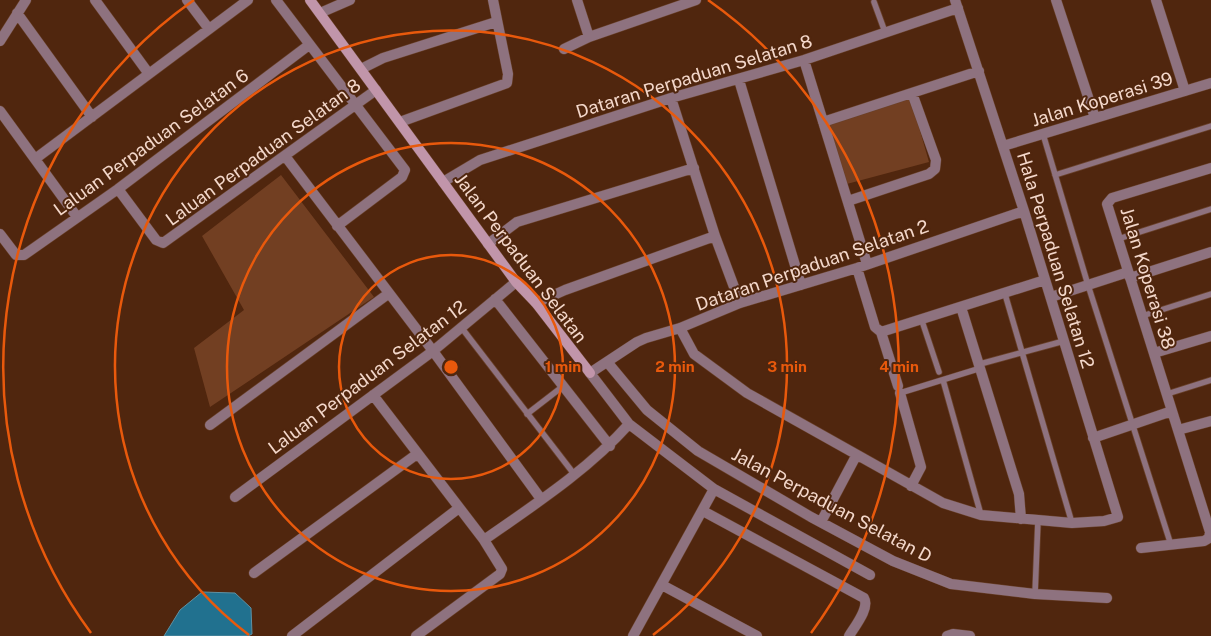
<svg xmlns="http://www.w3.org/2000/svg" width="1211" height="636" viewBox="0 0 1211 636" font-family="'Public Sans',sans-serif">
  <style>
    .green { fill: #723f22 }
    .water { fill: #21718f; stroke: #6090a1 }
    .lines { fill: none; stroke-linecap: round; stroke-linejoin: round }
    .lane-casing { stroke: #6a422c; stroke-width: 7 }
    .street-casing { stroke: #6a422c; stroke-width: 11 }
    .secondary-casing { stroke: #6a422c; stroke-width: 11 }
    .lane { stroke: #8e727f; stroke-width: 5.5 }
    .street { stroke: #8e727f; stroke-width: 10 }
    .secondary { stroke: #c195aa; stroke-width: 10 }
    .ring { fill: none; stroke: #e8590c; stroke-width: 2.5 }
    .labels { text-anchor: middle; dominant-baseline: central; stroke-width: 4; stroke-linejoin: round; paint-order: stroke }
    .street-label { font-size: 18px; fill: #f4d8cb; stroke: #50260e }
    .centre { fill: #e8590c; stroke: #50260e; stroke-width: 2.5 }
    .ring-label { font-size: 15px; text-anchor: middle; font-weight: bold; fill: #e8590c; stroke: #50260e; stroke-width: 4; stroke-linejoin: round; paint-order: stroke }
  </style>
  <rect width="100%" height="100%" fill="#50260e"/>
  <!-- green -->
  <path class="green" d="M910,96l19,66 -86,23 -17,-62z
    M281,175l93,122 -164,110 -16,-59 50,-38 -42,-74z"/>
  <!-- water -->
  <path class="water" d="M202,592l33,1 16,15 1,26 -4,2h-84l16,-26z"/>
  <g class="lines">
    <!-- lane casing -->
    <g class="lane-casing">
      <path id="lane" d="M874,2l11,30
        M1043,134l45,151 83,260
        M1055,175l156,-49
        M1118,239l93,-30
        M1005,294l67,229
        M1142,316l69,-22
        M921,318l18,54
        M461,327l113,147
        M980,364l84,-23
        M943,380l38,135
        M900,393l81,-25
        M1167,394l44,-14
        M527,414l35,-27
        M1035,594l3,-74"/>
    </g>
    <!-- street casing -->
    <g class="street-casing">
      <path id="street" d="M95,0l54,74
        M187,0l22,29
        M276,0l129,170 -3,7 -65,49
        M577,0l12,37
        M1056,0l39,118
        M1156,0l29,91
        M17,13l75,104
        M320,13l30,-13
        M0,41l26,-41
        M564,49l25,-12 107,-37
        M804,60l63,204
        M361,69l22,-11 113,-36
        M739,80l62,205
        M671,98l44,138 25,67
        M0,111l77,106
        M400,122l107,-39 1,-9 -15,-74
        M823,122l156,-51
        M1003,146l208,-63
        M285,156l148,195 108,148
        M35,159l213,-159
        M443,182l37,-22 191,-62 133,-38 154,-52
        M118,189l38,51 7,3 213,-153
        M848,201l81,-27 6,-5 1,-9 -24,-67
        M0,234l16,21h8l94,-66 191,-144
        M488,244l29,-22 177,-54
        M857,268l18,59 6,5
        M1130,278l81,-26
        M1051,297l77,-25
        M495,299l115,147
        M536,303l29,-13 150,-54
        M961,307l58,187 2,25
        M680,328l14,26 53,39 196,110 38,12 91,8 32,-2 14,-4 -94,-306 -69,-211
        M1154,353l57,-17
        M608,363l39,47 51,41 113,66 82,44 58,23 84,10 72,4
        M898,386l-17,-54 164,-52
        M900,393l21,74 -10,19
        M373,395l111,145 18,29 -2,5 -84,62
        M210,425l178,-131
        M1178,430l33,-9
        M1093,438l79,-27
        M235,497l198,-146 83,-69
        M703,511l161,87c6,10 -9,28 -15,38
        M821,522l35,-66
        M484,540c50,-35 104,-70 145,-116
        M1141,548l63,-7 5,-3 1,-6 -103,-328 5,-6 99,-30
        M254,573l163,-119
        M870,575l-156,-86 -85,-65 -39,-51 47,-31 9,-4 34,-10 60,-25 117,-35 167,-57
        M662,585l95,51
        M292,636l167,-128
        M633,636l81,-147
        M947,636l6,-2 17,2"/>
    </g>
    <!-- secondary casing -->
    <g class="secondary-casing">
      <path id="secondary" d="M310,0l206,282 20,21 54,70"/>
    </g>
    <!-- lane -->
    <use href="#lane" class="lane"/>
    <!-- street -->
    <use href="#street" class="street"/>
    <!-- secondary -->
    <use href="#secondary" class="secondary"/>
  </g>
  <!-- distance rings -->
  <g class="ring">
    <circle cx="451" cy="367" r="112"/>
    <circle cx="451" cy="367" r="224"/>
    <path d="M249 635A336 336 0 1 1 653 635"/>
    <path d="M91 633A448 448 0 0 1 194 0M708 0A448 448 0 0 1 811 633"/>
  </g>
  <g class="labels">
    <!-- street labels -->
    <g class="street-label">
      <text transform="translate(694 76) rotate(-17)">Dataran Perpaduan Selatan 8</text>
      <text transform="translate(1102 99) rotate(-17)">Jalan Koperasi 39</text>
      <text transform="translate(151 142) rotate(-36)">Laluan Perpaduan Selatan 6</text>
      <text transform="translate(263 152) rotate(-36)">Laluan Perpaduan Selatan 8</text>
      <text transform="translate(521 258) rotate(53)">Jalan Perpaduan Selatan</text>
      <text transform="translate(1056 260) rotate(73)">Hala Perpaduan Selatan 12</text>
      <text transform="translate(812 265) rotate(-19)">Dataran Perpaduan Selatan 2</text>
      <text transform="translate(1148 278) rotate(73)">Jalan Koperasi 38</text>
      <text transform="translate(367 377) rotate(-37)">Laluan Perpaduan Selatan 12</text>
      <text transform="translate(832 505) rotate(28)">Jalan Perpaduan Selatan D</text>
    </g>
  </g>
  <circle cx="451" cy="367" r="8" class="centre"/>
  <g class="ring-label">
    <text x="563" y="372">1 min</text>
    <text x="675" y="372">2 min</text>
    <text x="787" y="372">3 min</text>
    <text x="899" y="372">4 min</text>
  </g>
</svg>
